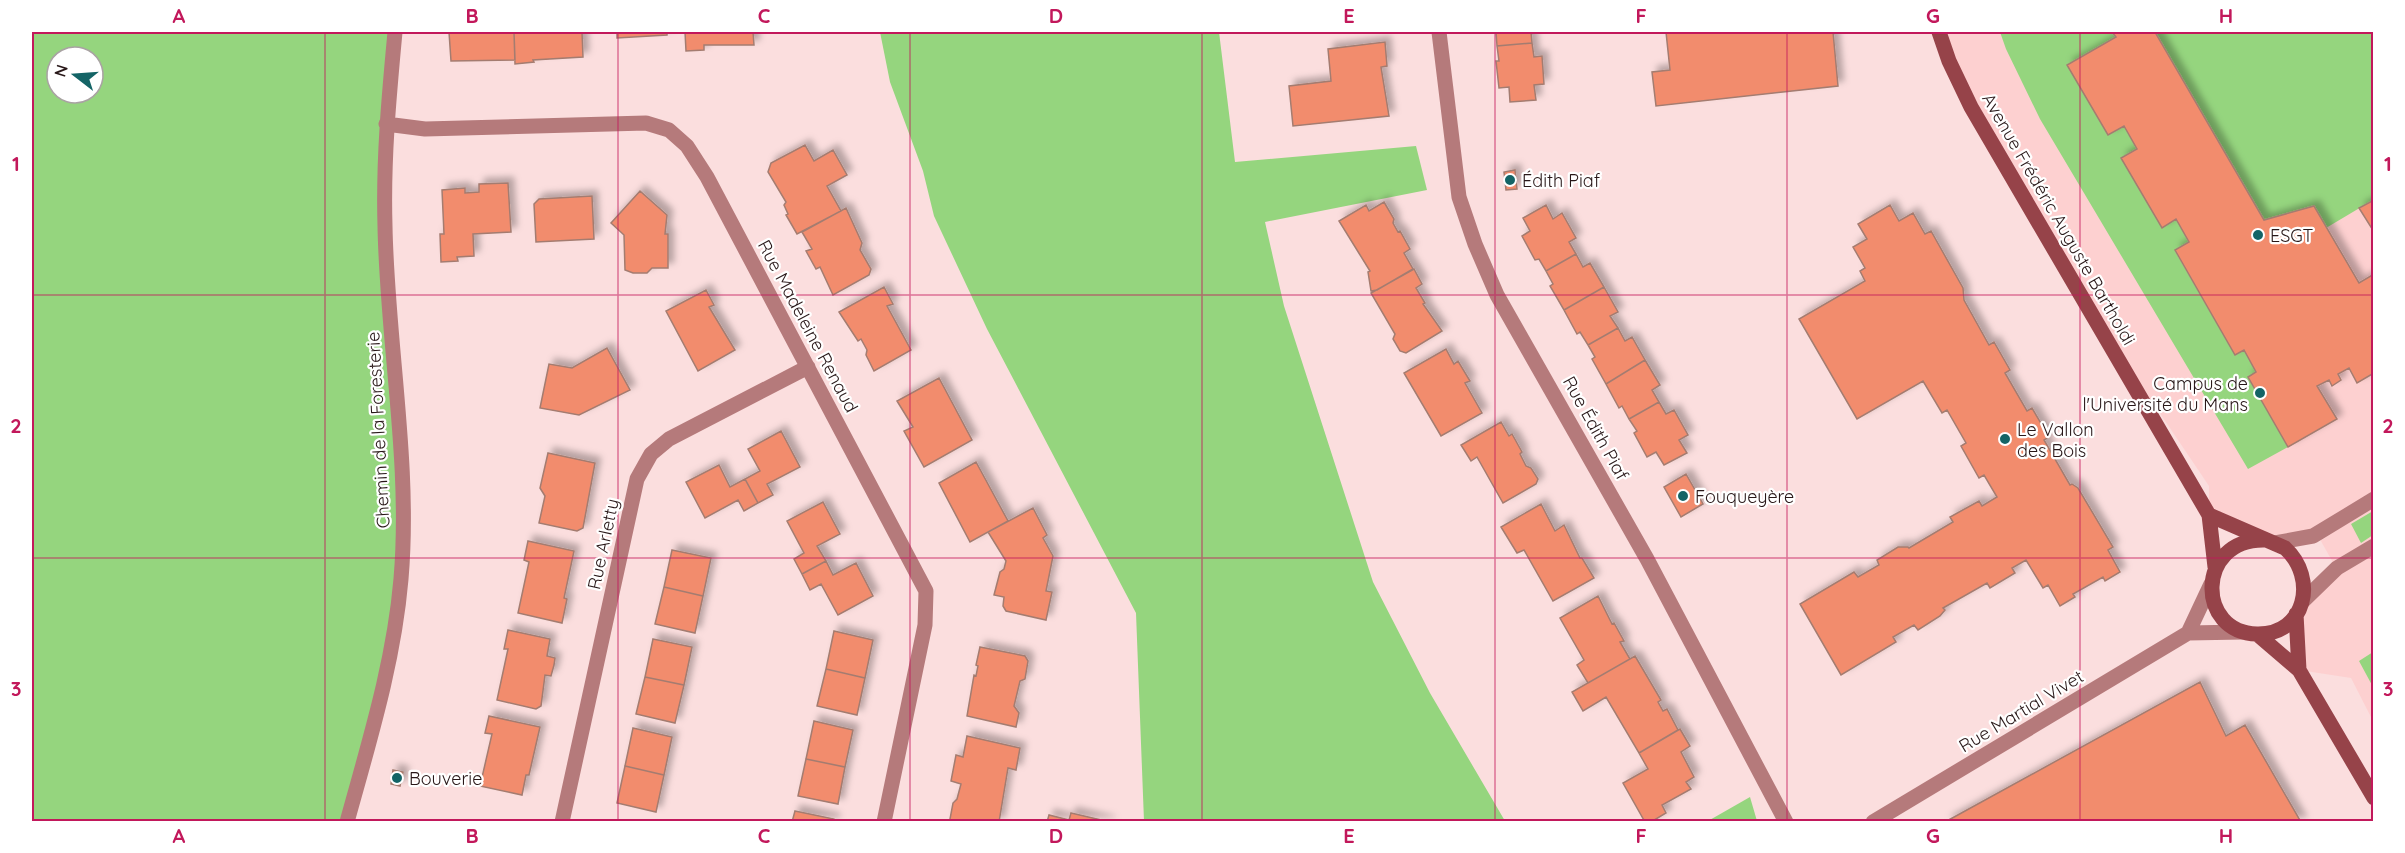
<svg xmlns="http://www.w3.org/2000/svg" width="2405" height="853" viewBox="0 0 2405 853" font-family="Quicksand,sans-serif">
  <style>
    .built { fill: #fdd0d0 }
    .green { fill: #95d57e; fill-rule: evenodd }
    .building { fill: #f28c6d; stroke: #a47c70; stroke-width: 1.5; filter: url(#shadow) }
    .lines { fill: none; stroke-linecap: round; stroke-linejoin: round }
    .street { stroke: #b57a7b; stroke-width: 15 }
    .secondary { stroke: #964349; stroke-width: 15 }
    .grid { fill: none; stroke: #c2185b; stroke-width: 1.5; stroke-opacity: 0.55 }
    .poi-dot { fill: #146466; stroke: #fff; stroke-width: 2 }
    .labels { text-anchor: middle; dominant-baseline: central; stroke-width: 4.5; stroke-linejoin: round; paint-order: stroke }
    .poi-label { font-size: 18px; fill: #281718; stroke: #fff; text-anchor: start }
    .street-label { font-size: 18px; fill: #281718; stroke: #fff }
    .neatline { fill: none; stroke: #c2185b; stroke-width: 2 }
    .grid-label { font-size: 20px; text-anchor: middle; font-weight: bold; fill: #c2185b }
  </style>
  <defs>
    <filter id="shadow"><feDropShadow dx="5.5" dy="-5.5" stdDeviation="3" flood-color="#0004"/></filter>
  </defs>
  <rect width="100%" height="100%" fill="#fbdede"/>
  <!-- built -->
  <path class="built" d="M1939,32h434v689l-22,-43 -52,-8 -3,-56 40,-46 -19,-34 -42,9 -66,-28v-29l-126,-187 -112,-192z"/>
  <!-- green -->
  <path class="green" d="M32,32h363l-9,92 15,455 -54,242h-315zM57,57h36v36h-36z
    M880,32h339l16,130 181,-16 11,44 -162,32 19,84 89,276 57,111 75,128h-361l-8,-208 -149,-284 -53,-113 -11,-45 -33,-89z
    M2000,32h112l4,5 -48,29 40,69 16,-9 13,23 -16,9 41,69 14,-8 13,23 -14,9 60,104 9,-5 12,22 -8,5 40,70 -40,22 -208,-350 -34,-70z
    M2155,32h218v168l-47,28 -12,-22 -50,14z
    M2373,511v24l-12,8 -10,-19z
    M2373,652v35l-14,-26z
    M1750,797l7,24h-49z"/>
  <!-- building -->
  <path class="building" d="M449,32h65l1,28 -64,1z
    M514,32h68l1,25 -50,3 1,2 -19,2z
    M617,32h50v3l-50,3z
    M685,32h68l1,13h-50v5l-18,1z
    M1496,32h35l1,11 -35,3z
    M1666,32h167l5,54 -182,20 -4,-34 18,-2z
    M2112,32h43l109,188 50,-14 45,77 15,-9v99l-17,10 -8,-15 -11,6 3,6 -9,6 -3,-6 -12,6 20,33 -49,28 -40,-70 8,-5 -12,-22 -9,5 -60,-105 14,-8 -13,-23 -14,9 -41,-70 16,-9 -13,-23 -16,9 -41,-70 49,-28z
    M1385,42l2,24 -6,1 8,49 -96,10 -4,-40 42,-5 -3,-32z
    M1532,43l2,14 8,-1 2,28 -10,1 2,15 -26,2 -1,-15 -10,1 -3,-27h3l-2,-15z
    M805,145l9,16 19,-11 14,25 -20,11 14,25 -44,23 -11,-19 2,-1 -4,-9 2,-3 -18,-30 3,-9z
    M1515,170l2,19 -11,1 -2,-18z
    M508,183l3,49 -38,2 1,22 -17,1 1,4 -17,1 -1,-28h4l-2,-44 23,-2v5l14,-1v-8z
    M640,191l27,24 -2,19h3v34h-16l-5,5h-14l-8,-3 -1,-35 -13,-12z
    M592,196l2,43 -58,3 -2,-38 5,-5z
    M2374,200v32l-15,-24z
    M1384,202l10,17 -1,4 5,9 2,-1 10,18 -6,4 9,16 -36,21 -6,1 -3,-19 2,-1 -31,-50 27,-16 3,6z
    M1546,205l7,14 9,-6 14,25 -7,4 7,12 -30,17 -7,-12 -4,1 -13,-24 8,-5 -7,-13z
    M1890,205l9,16 14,-8 12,21 6,-3 32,57 1,12 25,45 5,-3 16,28 -5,3 22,38 5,-3 17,29 -5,3 26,45 2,-1 6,4 35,59 -5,3 12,22 -15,9 -2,-4 -30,17 2,3 -15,9 -12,-21 -5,3 -17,-28 -14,8 3,5 -25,15 -3,-5 -44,25 2,2 -5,6 -22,14 -4,-5 -21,12 3,5 -55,33 -41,-71 54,-32 4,5 21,-12 -2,-5 21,-13h10l1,1 44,-26 -3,-5 29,-16 3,5 15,-9 -13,-22 -5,3 -18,-32 5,-3 -19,-33 -5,3 -19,-32 -66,38 -58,-100 66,-38 -5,-10 5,-3 -12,-21 14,-8 -9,-15z
    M846,208l16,35 -2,7 11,19 -2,6 -36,20 -13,-28 -4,2 -10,-18 6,-2 -10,-17z
    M1576,254l7,13 7,-4 14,24 -40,23 -14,-24 3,-2 -7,-13z
    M1414,269l8,15 -6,4 9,15 -2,1 19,27 -36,22 -6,-2 -7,-12 2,-5 -24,-41z
    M884,287l9,17 -6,2 24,44 -37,21 -8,-16 1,-5 -6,-11 -3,2 -19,-29z
    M1604,287l14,25 -8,4 8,12 -30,17 -8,-13 -3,2 -13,-24z
    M706,290l8,15 -5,2 26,43 -37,21 -32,-60z
    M1618,328l7,13 7,-4 13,23 -39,24 -14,-25 3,-2 -7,-12z
    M607,348l23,42 -51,25 -39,-7 9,-44 23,4z
    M1446,349l8,15 4,-3 12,20 -5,2 17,30 -41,23 -37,-63z
    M1645,360l15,25 -8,5 7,12 -30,17 -7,-13 -3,2 -13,-24z
    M939,378l33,62 -48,27 -20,-36 9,-4 -16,-26z
    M1659,402l7,12 8,-4 14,25 -9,5 8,13 -23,12 -8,-13 -9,5 -13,-24 3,-2 -8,-12z
    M1501,422l8,14 3,-2 10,18 -2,2 6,12 5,2 7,11 -2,5 -33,19 -26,-46 -6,4 -10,-16z
    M781,431l19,36 -33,17 6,11 -15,8 -13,-24 15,-8 -12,-22z
    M548,453l47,10 -12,65 -6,3 -38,-8 6,-27 -5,-8z
    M976,462l32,59 -38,21 -31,-59z
    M719,465l11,22 15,-8 13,24 -14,8 -6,-11 -33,18 -19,-36z
    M1686,474l17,30 -22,13 -17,-30z
    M823,502l17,32 -23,12 9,15 -24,13 -8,-15 10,-6 -17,-32z
    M1541,504l14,27 9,-6 16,33h2l12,20 -41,23 -29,-51 -7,3 -16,-26z
    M1033,508l14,27 -4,3 10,18 -7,35 6,1 -6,28 -40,-9 -3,-5 1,-9 -10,-2 6,-23 4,-3 2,-8 -18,-29z
    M528,541l46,10 -10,47 3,1 -5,24 -44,-10 11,-51 -5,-2z
    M672,550l39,8 -8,38 -39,-9z
    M826,561l7,14 23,-12 17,33 -35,19 -17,-31 -11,6 -8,-16z
    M664,587l39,9 -8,37 -40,-9z
    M1598,596l14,28 2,-1 10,18 -4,1 10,17 -42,24 -11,-18 7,-5 -24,-42z
    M508,630l42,9 -3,17 8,2 -1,7 -3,11 -6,-1 -4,31 -5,3 -39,-9 11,-51h-4z
    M834,631l39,9 -8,38 -39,-9z
    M653,639l39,8 -8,38 -39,-8z
    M980,647l45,9 3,5 -3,18 -5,2 -6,25 5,7 -3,14 -49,-11 7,-41 2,1 2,-10 -2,-1z
    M1635,656l26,44 -3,2 5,9 4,-2 11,21 -39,23 -33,-56 -23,14 -11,-19z
    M826,669l39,9 -8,37 -40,-9z
    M645,677l39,8 -9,38 -39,-9z
    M2200,682l26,54 19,-11 56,97h-356z
    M489,716l51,11 -11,48h-3l-4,20 -42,-9 12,-52 -7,-1z
    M814,721l39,9 -8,37 -39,-8z
    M633,728l39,9 -8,38 -39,-9z
    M1680,729l10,17 -9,6 13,25 -8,5 5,7 -29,16 4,8 -15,9h-6l-22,-39 25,-14 -9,-16z
    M967,736l53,12 -4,22 -8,-2 -9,54h-48l-1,-3 3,-16 4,-4 4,-15 -10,-3 5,-26 7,2z
    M806,759l39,8 -7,37 -40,-8z
    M625,766l39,9 -8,37 -39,-9z
    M393,770l10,2 -3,14 -9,-2z
    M795,811l39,8v3h-42z
    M1071,813l39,9h-63l2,-7 20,5z"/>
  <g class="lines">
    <!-- street -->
    <path class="street" d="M1439,32l20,165 16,47 22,51 150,264 139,263
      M386,124l39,5 221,-6 23,7 18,16 20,31 219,414 -1,34 -41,197
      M2275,543l38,-7 61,-37
      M2303,601l34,-33 37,-22
      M2188,633l23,-49
      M347,822c22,-80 47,-160 54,-243 10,-116 -14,-237 -16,-353 -2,-65 4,-130 10,-194
      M562,822l75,-343 14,-25 18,-15 139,-72
      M1873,822l315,-189 55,-1"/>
    <!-- secondary -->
    <path class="secondary" d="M1939,32l10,29 22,46 238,408 6,52
      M2209,515l76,33c33,30 21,87 -28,86 -61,-1 -61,-94 6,-94
      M2296,614l3,56
      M2257,634l42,36 75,128"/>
  </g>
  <!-- grid -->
  <path class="grid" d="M325,32v790M618,32v790M910,32v790M1202,32v790M1495,32v790M1787,32v790M2080,32v790M32,295h2342M32,558h2342"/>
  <!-- markers -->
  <g class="poi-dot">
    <circle cx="1510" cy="180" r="6"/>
    <circle cx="2258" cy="235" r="6"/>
    <circle cx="2260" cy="393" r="6"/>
    <circle cx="2005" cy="439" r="6"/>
    <circle cx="1683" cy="496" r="6"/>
    <circle cx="397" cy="778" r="6"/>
  </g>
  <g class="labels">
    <!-- poi labels -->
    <g class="poi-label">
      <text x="1522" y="180">Édith Piaf</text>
      <text x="2270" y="235">ESGT</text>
      <text x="2248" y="383" text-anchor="end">Campus de<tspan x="2248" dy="21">l'Université du Mans</tspan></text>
      <text x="2017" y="429">Le Vallon<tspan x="2017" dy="21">des Bois</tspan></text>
      <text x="1695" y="496">Fouqueyère</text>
      <text x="409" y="778">Bouverie</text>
    </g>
    <!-- street labels -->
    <g class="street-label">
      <text transform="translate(2059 219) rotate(60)">Avenue Frédéric Auguste Bartholdi</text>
      <text transform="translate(808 326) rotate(62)">Rue Madeleine Renaud</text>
      <text transform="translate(1596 428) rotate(61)">Rue Édith Piaf</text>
      <text transform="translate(378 430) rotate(-93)">Chemin de la Foresterie</text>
      <text transform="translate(603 544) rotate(-78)">Rue Arletty</text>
      <text transform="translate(2021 711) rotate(-31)">Rue Martial Vivet</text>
    </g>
  </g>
  <!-- border -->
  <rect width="2405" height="853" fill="none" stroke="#ffffff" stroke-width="66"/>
  <!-- north arrow -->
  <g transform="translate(75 75) rotate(287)"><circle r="28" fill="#ffffff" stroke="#a9a2a3" stroke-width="1.5"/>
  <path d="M0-4.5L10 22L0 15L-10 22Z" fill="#146466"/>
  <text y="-9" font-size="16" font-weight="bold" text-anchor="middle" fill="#281718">N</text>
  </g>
  <rect x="33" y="33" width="2339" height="787" class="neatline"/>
  <g class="grid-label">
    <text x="179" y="23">A</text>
    <text x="472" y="23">B</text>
    <text x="764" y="23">C</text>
    <text x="1056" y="23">D</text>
    <text x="1349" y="23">E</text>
    <text x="1641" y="23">F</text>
    <text x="1933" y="23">G</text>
    <text x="2226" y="23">H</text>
    <text x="16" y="171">1</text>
    <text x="2388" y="171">1</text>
    <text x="16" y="433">2</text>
    <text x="2388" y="433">2</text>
    <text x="16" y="696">3</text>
    <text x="2388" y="696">3</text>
    <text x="179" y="843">A</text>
    <text x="472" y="843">B</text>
    <text x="764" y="843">C</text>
    <text x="1056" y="843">D</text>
    <text x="1349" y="843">E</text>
    <text x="1641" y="843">F</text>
    <text x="1933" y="843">G</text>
    <text x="2226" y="843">H</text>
  </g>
</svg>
